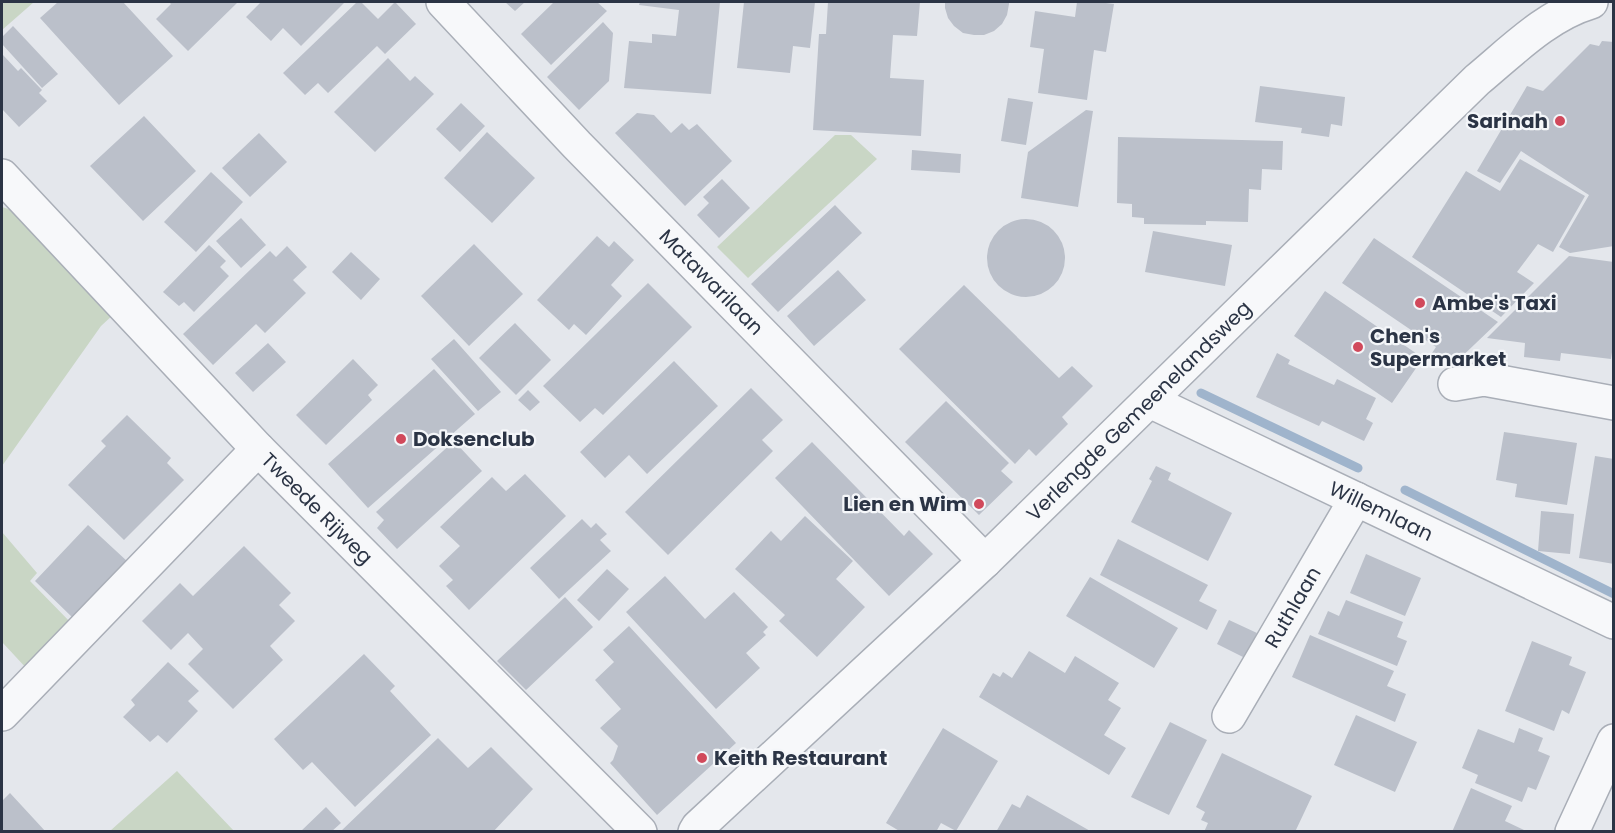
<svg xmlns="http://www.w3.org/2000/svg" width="1615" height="833" viewBox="0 0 1615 833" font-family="Poppins,sans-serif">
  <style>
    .green { fill: #c9d6c5 }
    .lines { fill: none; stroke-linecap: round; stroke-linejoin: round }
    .stream { stroke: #9fb4cc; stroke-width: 9 }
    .building { fill: #bbc0ca }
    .minor-casing { stroke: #a9aeb7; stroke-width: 36 }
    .minor { stroke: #f7f8fa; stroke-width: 33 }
    .poi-dot { fill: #d1495b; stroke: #f4f6f9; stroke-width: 2 }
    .labels { text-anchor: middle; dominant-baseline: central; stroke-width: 4.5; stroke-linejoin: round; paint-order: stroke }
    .poi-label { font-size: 20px; font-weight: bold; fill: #2b3445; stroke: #f4f6f9; text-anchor: start }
    .street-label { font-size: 20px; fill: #2b3445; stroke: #f4f6f9 }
  </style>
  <rect width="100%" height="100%" fill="#e4e7ec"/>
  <!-- green -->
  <path class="green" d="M2,2h32l-32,28z
    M835,135h16l26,24 -129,119 -31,-31z
    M2,207l13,4 99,103 -13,12 -99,140z
    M2,532l35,41 -7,8 44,45 -46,44 -26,-28z
    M177,771l57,60h-124z"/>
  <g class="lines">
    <!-- stream -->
    <path class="stream" d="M1201,393l157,75
      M1405,490l209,104"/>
  </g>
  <!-- building -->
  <path class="building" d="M58,2h65l50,54 -54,49 -79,-87z
    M169,2h69l-50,49 -32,-32 15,-15z
    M261,2h84l-44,44 -18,-18 -12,13 -25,-24z
    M357,2h4l17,17 17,-17 21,22 -31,30 -8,-8 -49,47 -10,-10 -13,12 -22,-22z
    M505,2h20l-10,9z
    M554,2h43l10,9 -56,54 -30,-31z
    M640,2h80l-9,92 -87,-6 5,-47 23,2v-9l24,2 3,-26 -40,-5z
    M744,2h71l-5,46 -17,-2 -3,27 -53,-5z
    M828,2h92l-3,34 -24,-1 -3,43 34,2 -3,56 -108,-6 6,-96h7z
    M945,2h64v2l-2,11 -5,9 -8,7 -10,4h-10l-11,-2 -9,-7 -6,-8 -3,-10z
    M1077,2h21l16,2 -8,48 -12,-2 -7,50 -49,-7 6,-44 -14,-2 5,-36 40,6z
    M603,22l10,11 -4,48 -30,29 -32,-33z
    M13,26l45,48 -16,14 -40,-44v-7z
    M1602,41l12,1v204l-44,7 -11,-6 30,-52 -68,-44 -21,32 -23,-12 50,-85 16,5 47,-47 9,2z
    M3,55l15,16 3,-3 21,22 -3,3 8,8 -28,26 -17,-18v-52z
    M388,58l22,23 5,-5 19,18 -59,58 -41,-40z
    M1260,86l85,11 -3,29 -11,-2 -2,13 -28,-4 1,-5 -47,-6z
    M1008,98l25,4 -7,43 -25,-4z
    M461,103l24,23 -25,26 -24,-23z
    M1086,110l7,1 -15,96 -57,-9 7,-46z
    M637,113l17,2 17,18 11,-10 7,7 8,-6 35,37 -47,45 -70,-73z
    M144,116l52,55 -53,50 -53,-55z
    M487,132l48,46 -43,45 -48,-45z
    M259,133l28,29 -37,35 -28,-29z
    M1118,137l165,4 -1,29 -20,-1 -1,21 -12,-1 -1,33 -42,-1v4l-62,-1v-6l-12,-1v-13l-15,-1z
    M912,150l49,4 -1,19 -49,-3z
    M1520,159l65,37 -32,56 -15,-8 -21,28 17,11 -33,34 -89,-60 54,-86 34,20z
    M211,172l32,30 -47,50 -32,-30z
    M722,179l28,29 -31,30 -22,-23 12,-12 -6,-6z
    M835,205l27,28 -84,79 -27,-28z
    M241,218l25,27 -25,23 -25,-27z
    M987 258a39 39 0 1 1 78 0a39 39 0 1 1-78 0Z
    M1153,231l79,14 -7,41 -80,-14z
    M597,236l12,11 5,-6 20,19 -23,25 11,11 -36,39 -12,-11 -5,6 -32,-30z
    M1374,238l124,84 -46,44 -20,-13 4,-6 -94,-64z
    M474,244l49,50 -54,52 -48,-50z
    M209,245l17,16 -6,6 9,9 -35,36 -10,-10 -5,4 -16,-14z
    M287,246l20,21 -14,13 13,13 -41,40 -9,-9 -43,41 -30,-31 87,-83 6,6z
    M351,252l29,27 -19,21 -29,-28z
    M1569,256l45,6v76l-3,21 -50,-6 -1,8 -36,-4 1,-14 -38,-5z
    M838,270l28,30 -52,46 -27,-30z
    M648,283l44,44 -89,88 -8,-7 -15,14 -37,-36z
    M964,285l95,93 13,-12 21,20 -31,31 6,7 -32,32 -7,-7 -14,15 -116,-115z
    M1325,291l98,67 -31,45 -98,-67z
    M515,323l36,37 -35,35 -37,-37z
    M454,339l47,53 -23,19 -47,-52z
    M268,343l18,19 -33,30 -18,-19z
    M1277,353l13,7 -2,4 46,21 3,-6 39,19 -10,21 7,4 -9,18 -42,-20 -3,5 -63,-29z
    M353,359l25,26 -10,10 4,5 -46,45 -30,-30z
    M674,361l44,45 -71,68 -18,-19 -24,23 -25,-26z
    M434,369l41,45 -107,94 -40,-44z
    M751,388l32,32 -21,20 11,11 -105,104 -43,-43z
    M528,390l12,12 -10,9 -12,-11z
    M946,401l63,62 -8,8 12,11 -34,33 -74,-73z
    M127,415l44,43 -4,5 17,17 -60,60 -56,-55 38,-39 -5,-5z
    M1504,432l73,11 -10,62 -52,-8 2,-13 -21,-4z
    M454,441l28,30 -85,78 -20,-21 7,-8 -8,-8z
    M812,442l92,94 5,-6 24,24 -44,42 -114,-118z
    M1595,456l19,3v105l-35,-6z
    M1156,466l15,7 -3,7 64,33 -24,48 -77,-39 21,-41 -3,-2z
    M525,474l41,42 -97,94 -23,-24 7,-6 -14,-14 21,-20 -20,-19 52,-50 14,14z
    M1541,511l33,3 -4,40 -32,-3z
    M805,516l48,45 -17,18 29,28 -48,50 -38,-36 6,-6 -50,-46 36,-38 10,10z
    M582,519l9,9 5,-5 11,11 -7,6 11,11 -52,48 -29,-31z
    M88,525l40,37 -54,57 -39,-38z
    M1118,539l90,46 -9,16 18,9 -10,20 -107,-55z
    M244,546l47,47 -12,12 16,16 -25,25 13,14 -50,49 -45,-45 15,-15 -15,-16 -17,17 -29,-29 38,-38 13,13z
    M1366,554l55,24 -16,38 -55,-23z
    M607,569l22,20 -30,32 -22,-21z
    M665,576l40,43 29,-27 34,35 -5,5 3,3 -20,18 14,15 -44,41 -90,-97z
    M1090,577l88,51 -24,40 -88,-52z
    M565,597l28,30 -67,63 -29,-29z
    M1346,600l57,22 -6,15 10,4 -10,25 -79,-32 10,-23 11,5z
    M1229,620l28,13 -12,25 -28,-14z
    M629,626l107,117 -79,72 -47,-52 3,-3 5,-14 -18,-18 21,-19 -26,-29 19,-18 -11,-12z
    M1310,635l84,36 -7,15 19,8 -11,28 -103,-45z
    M1532,641l40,16 -3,8 17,7 -17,42 -7,-4 -8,21 -49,-20z
    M1029,651l36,22 10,-17 44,27 -11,17 13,8 -17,27 22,13 -17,27 -130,-78 14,-24 7,4 3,-5 9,6z
    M364,654l31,32 -5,5 41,44 -76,72 -43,-45 -9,8 -29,-31z
    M168,662l31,29 -11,10 10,10 -31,32 -9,-8 -8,7 -27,-25 12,-12 -4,-5z
    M1356,715l61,27 -22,50 -61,-27z
    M1170,722l37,18 -38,75 -38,-18z
    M943,728l55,33 -42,70 -15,-8 -5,9h-35l-15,-9z
    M1519,728l24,10 -5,13 12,5 -14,34 -8,-3 -6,15 -47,-19 3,-8 -16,-7 16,-39 36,14z
    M438,738l30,30 23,-21 42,42 -40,43h-153z
    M1222,753l90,43 -17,36h-91l4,-9 -7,-3 4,-8 -9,-5z
    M1471,788l41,18 -7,15 19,9 -1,2h-71z
    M10,793l36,39h-44v-31z
    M1027,795l65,37h-96l16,-28 8,4z
    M326,807l15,16 -10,9h-31z"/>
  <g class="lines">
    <!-- minor casing -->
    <g class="minor-casing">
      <g id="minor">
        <path id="s1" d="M443,2l134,143 408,416"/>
        <path id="s2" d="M2,176l256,273 382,383"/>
        <path d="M1455,384l29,-5 130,24"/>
        <path id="s3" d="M1150,401l464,221"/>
        <path d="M2,714l256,-265"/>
        <path id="s4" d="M1229,716l127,-217"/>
        <path id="s5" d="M695,832l3,-5 287,-266 492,-481c35,-29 70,-65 114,-78"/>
        <path d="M1572,832l42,-91"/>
      </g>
    </g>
    <!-- minor -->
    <use href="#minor" class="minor"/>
  </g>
  <!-- markers -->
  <g class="poi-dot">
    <circle cx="1560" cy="121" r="6"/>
    <circle cx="1420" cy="303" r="6"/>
    <circle cx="1358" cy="347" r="6"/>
    <circle cx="401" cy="439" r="6"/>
    <circle cx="979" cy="504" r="6"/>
    <circle cx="702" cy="758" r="6"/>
  </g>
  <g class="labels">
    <!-- poi labels -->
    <g class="poi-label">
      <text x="1548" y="121" text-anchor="end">Sarinah</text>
      <text x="1432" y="303">Ambe's Taxi</text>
      <text x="1370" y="336">Chen's<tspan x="1370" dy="23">Supermarket</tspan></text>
      <text x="413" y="439">Doksenclub</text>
      <text x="967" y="504" text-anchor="end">Lien en Wim</text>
      <text x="714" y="758">Keith Restaurant</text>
    </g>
    <!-- street labels -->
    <g class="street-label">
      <text stroke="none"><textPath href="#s1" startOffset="388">Matawarilaan</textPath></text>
      <text stroke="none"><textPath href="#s5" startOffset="612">Verlengde Gemeenelandsweg</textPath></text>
      <text stroke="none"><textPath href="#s2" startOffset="458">Tweede Rijweg</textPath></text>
      <text stroke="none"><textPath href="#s3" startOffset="256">Willemlaan</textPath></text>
      <text stroke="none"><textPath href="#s4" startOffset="126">Ruthlaan</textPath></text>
    </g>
  </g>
  <!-- border -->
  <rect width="1615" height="833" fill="none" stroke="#2b3445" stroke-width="6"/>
</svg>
